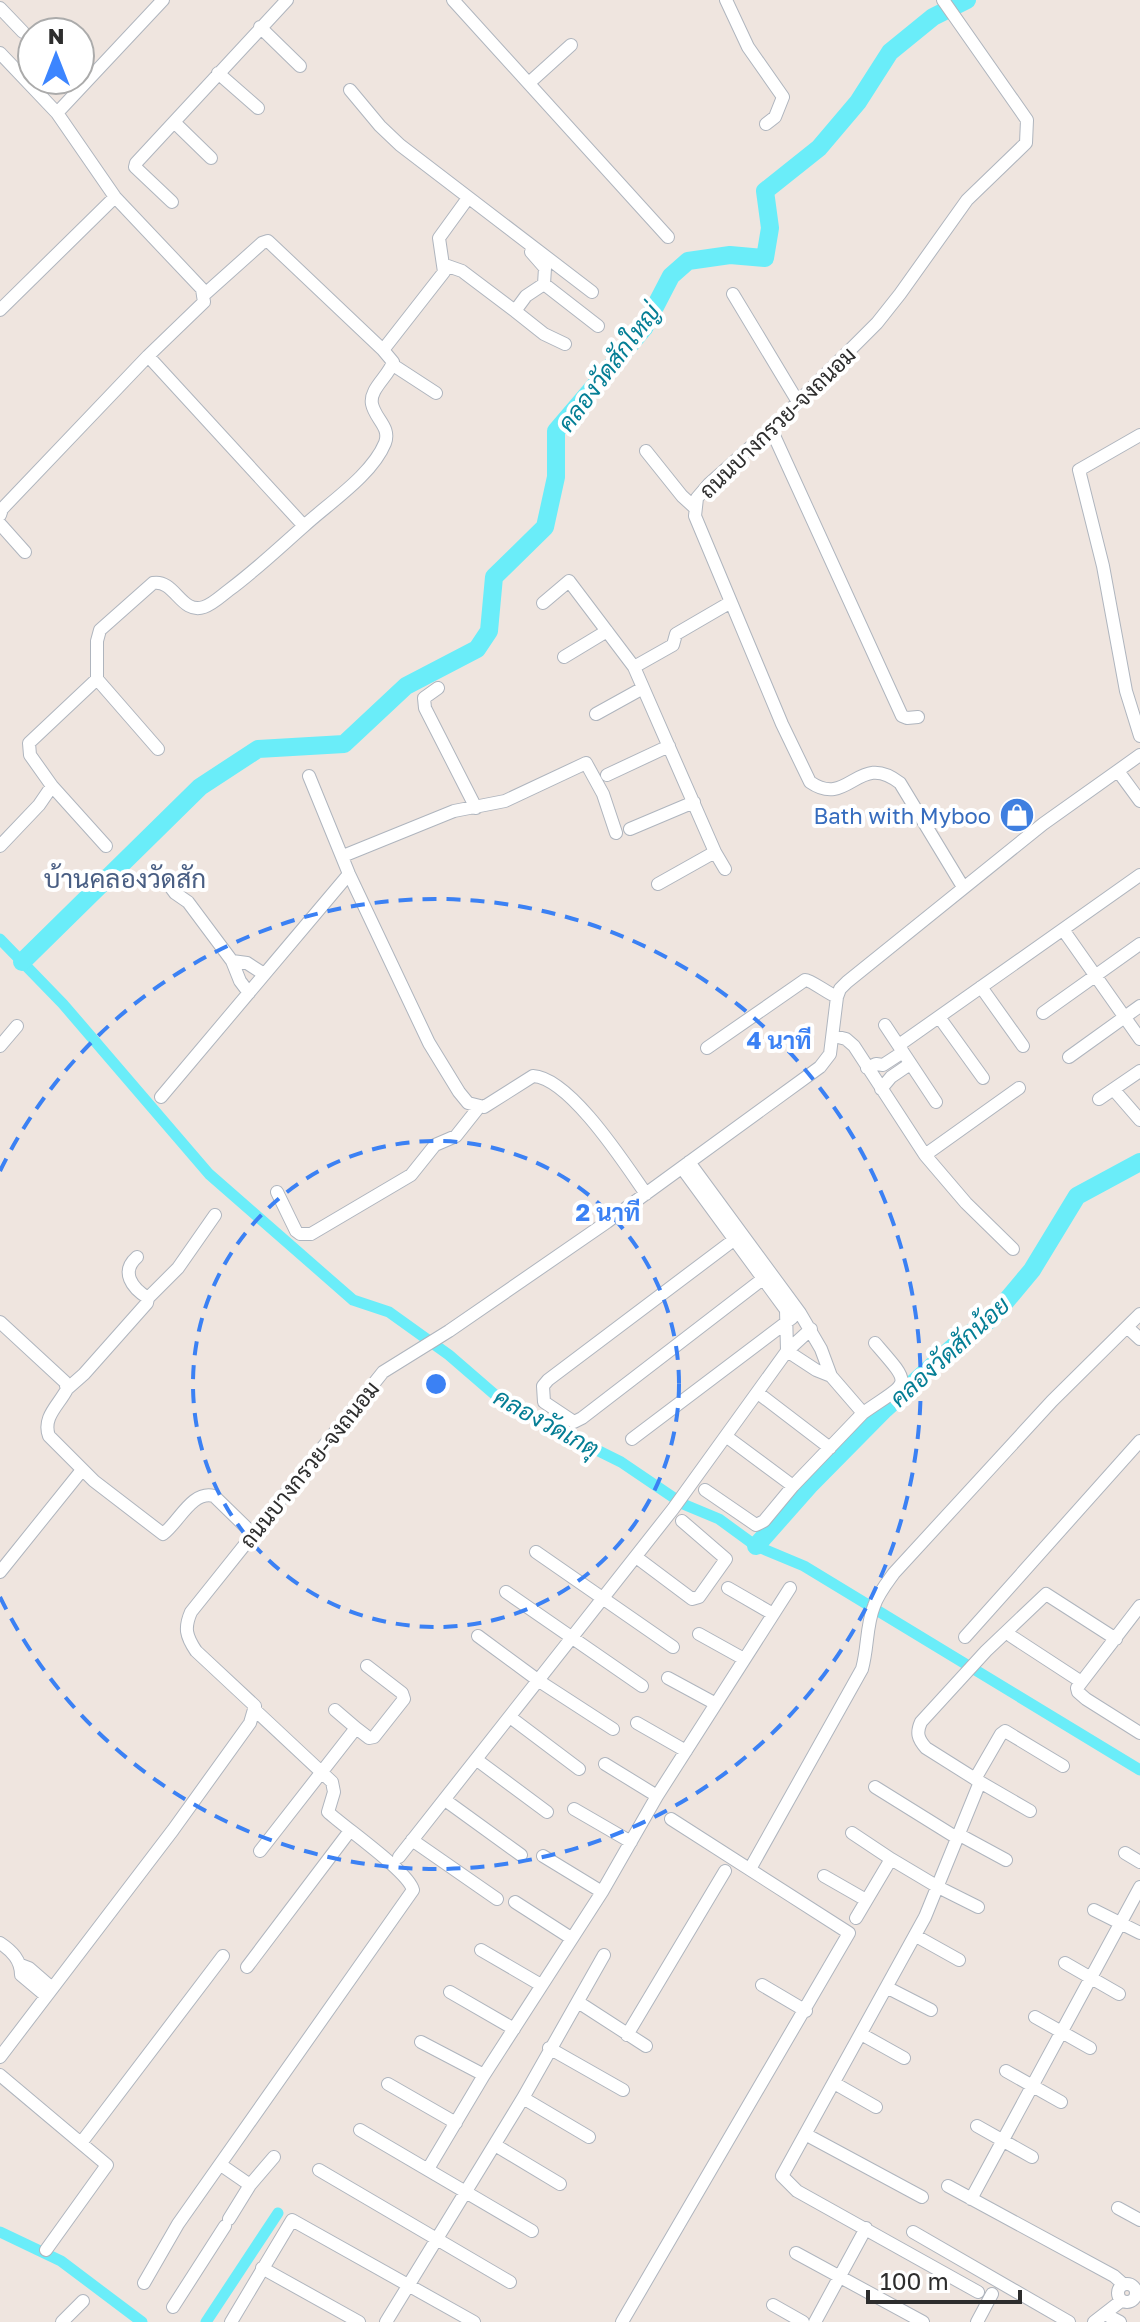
<svg xmlns="http://www.w3.org/2000/svg" width="1140" height="2322" viewBox="0 0 1140 2322" font-family="'Golos Text',Sarabun,sans-serif">
  <style>
    .lines { fill: none; stroke-linecap: round; stroke-linejoin: round }
    .canal { stroke: #6aedf9; stroke-width: 11 }
    .river { stroke: #6aedf9; stroke-width: 18 }
    .minor-casing { stroke: #afb5be; stroke-width: 14 }
    .minor { stroke: #fff; stroke-width: 12 }
    .ring { fill: none; stroke: #3b81f4; stroke-width: 4; stroke-dasharray: 14 10 }
    .labels { text-anchor: middle; dominant-baseline: central; stroke-width: 8; stroke-linejoin: round; paint-order: stroke }
    .street-label { font-size: 22px; fill: #2d2d2d; stroke: #fff }
    .shop-label { font-size: 22px; fill: #366cbe; stroke: #fff; text-anchor: end }
    .water-label { font-size: 24px; font-style: italic; fill: #047e95; stroke: #fff }
    .quarter-label { font-size: 26px; fill: #495e83; stroke: #fff }
    .centre { fill: #3b81f4; stroke: #fff; stroke-width: 4 }
    .ring-label { font-size: 24px; text-anchor: middle; font-weight: bold; fill: #3b81f4; stroke: #fff; stroke-width: 8; stroke-linejoin: round; paint-order: stroke }
  </style>
  <rect width="100%" height="100%" fill="#efe5df"/>
  <g class="lines">
    <!-- canal -->
    <path class="canal" d="M0,939l63,65 146,170 144,126 36,12 60,43 59,51 113,56 62,42 36,15 37,27 48,20 336,204
      M0,2232l61,29 81,61
      M206,2322l72,-109"/>
    <!-- river -->
    <path class="river" d="M22,962l178,-175 58,-38 86,-5 62,-58 71,-37 12,-18 5,-54 51,-50 11,-50v-46l88,-103 27,-52 17,-15 42,-6 35,3 5,-30 -5,-37 54,-43 39,-46 32,-50 43,-35 34,-17
      M756,1546l53,-60 76,-77 76,-69 30,-21 41,-49 45,-74 63,-34"/>
    <!-- minor casing -->
    <g class="minor-casing">
      <path id="minor" d="M453,0l215,237
        M726,0l22,47 35,50 -8,20 -9,7
        M943,0l84,120 -1,23 -59,57 -67,94 -23,29 -106,106 -62,55 -12,14 -2,18 87,208 28,58c39,27 48,-32 90,1l63,104
        M0,8l23,24
        M260,27l40,39
        M0,53l57,60 58,84 87,92 2,13 -56,54 156,170
        M218,73l40,35
        M529,83l42,-38
        M350,90l30,36 20,19 192,147
        M57,113l106,-113
        M174,122l37,36
        M172,202l-37,-35 1,-4 151,-163
        M445,265l17,6 53,40 11,-15 18,-12 1,-16 -14,-16
        M544,284l54,42
        M205,294l57,-51 6,-2 115,109
        M733,294l65,108
        M0,310l115,-113
        M515,311l29,23 21,10
        M393,365l43,28
        M771,429l131,287 5,2 11,-1
        M1140,435l-61,35 24,96 23,125 14,45
        M646,451l36,45 12,11
        M0,515l2,-6 146,-153
        M0,524l25,28
        M543,603l26,-22 65,86 39,-22 3,-11 55,-32
        M564,657l43,-26
        M634,667l81,185 -57,32
        M97,679l61,70
        M438,688l-14,10 1,10 51,100
        M596,714l47,-26
        M1118,771l22,30
        M607,775l62,-29
        M309,776l40,98 80,169 30,49 9,11 16,4 49,-31c37,2 92,88 113,118
        M52,786l54,60
        M630,829l64,-27
        M0,846l39,-41 13,-19 -22,-31 -1,-12 68,-64v-38l3,-11 53,-47c22,-4 28,32 51,24 9,-3 17,-11 25,-17 27,-20 50,-42 75,-64 25,-23 68,-51 81,-83 6,-16 -10,-24 -13,-39 -3,-15 17,-28 21,-42l-10,-12 61,-78 -5,-34 29,-40
        M715,852l10,17
        M343,856l111,-45 51,-10 81,-38 17,31 13,39
        M164,878l11,15 13,9 44,59 8,20 9,12
        M1064,931l76,108
        M232,961l15,2 17,11
        M981,987l42,59
        M1043,1013l97,-69
        M939,1017l44,61
        M885,1025l51,77
        M834,1036l12,3 8,7 71,109 41,48 47,46
        M899,1045l241,-170
        M0,1046l17,-20
        M707,1048l98,-68c6,0 22,13 32,17
        M1069,1057l71,-51
        M867,1068l9,-4 7,1 20,-13
        M881,1089l10,-12 19,-13
        M1114,1090l26,30
        M161,1097l188,-223
        M1099,1099l41,-28
        M925,1155l94,-67
        M689,1162l111,151 21,36 10,27
        M682,1168l104,142 1,41
        M277,1192l19,39 4,3h11l100,-59 24,-30 21,-9 23,-29
        M735,1239l-187,141 -5,6 1,16 30,20 8,-4 182,-140
        M148,1298l30,-30 37,-53
        M0,1322l65,60 2,7c-8,16 -25,28 -18,47l45,45 69,53c16,-12 29,-44 51,-38l38,37
        M1127,1327l13,12
        M787,1351l29,19 15,6 32,37c47,-33 51,-25 12,-70
        M67,1389l17,-15 63,-71 1,-5c-16,-10 -28,-26 -11,-41
        M758,1393l72,55
        M632,1439l160,-121
        M793,1486l70,-73
        M705,1490l51,35 8,-4 29,-35 -66,-49
        M536,1552l137,95
        M636,1557l56,42 7,-2 27,-38 -44,-38
        M0,1572l82,-102
        M728,1588l45,26
        M506,1592l136,94
        M1140,1606l-63,82 1,4 8,7 54,34
        M699,1634l45,25
        M478,1636l61,45 74,48
        M1011,1636l69,45
        M965,1637l175,-196
        M668,1678l48,26
        M510,1717l69,52
        M637,1723l49,28
        M356,1728l13,10 5,-1 30,-38 -2,-6 -35,-27
        M477,1760l70,52
        M605,1764l52,32
        M975,1779l26,-45 4,-3 58,35
        M980,1782l50,29
        M875,1787l82,51
        M445,1800l76,55
        M574,1809l57,33
        M852,1833l39,26
        M958,1834l48,26
        M412,1840l85,59
        M260,1851l96,-123 -21,-18
        M1125,1853l15,9
        M543,1856l59,36
        M399,1857l274,-348 114,-158 24,-22
        M750,1869l112,-200c6,-21 4,-43 12,-63 4,-12 12,-22 20,-33l158,-172 88,-87
        M824,1876l42,24
        M515,1902l56,36
        M1094,1910l46,23
        M856,1918l35,-59 47,28 40,20
        M916,1936l43,24
        M0,1943c12,8 21,17 21,32l25,21
        M481,1950l60,35
        M1065,1963l54,31
        M21,1965l8,3 23,20
        M247,1967l102,-135
        M762,1985l44,26
        M888,1988l43,22
        M450,1992l64,37
        M578,2002l68,44
        M1035,2017l55,31
        M861,2034l43,24
        M627,2035l98,-164
        M421,2042l63,33
        M549,2048l74,42
        M0,2057l173,-227 77,-107 5,-17 -59,-55c-10,-15 -12,-23 -5,-39l192,-240 66,-41 158,-109 213,-155 10,-13 7,-57 3,-8 7,-7 196,-158 97,-69
        M1006,2071l55,31
        M0,2075l107,90 -61,85
        M834,2083l42,24
        M388,2084l68,39
        M523,2098l66,39
        M977,2126l55,31
        M360,2130l172,101
        M805,2134l117,63
        M81,2143l142,-187
        M495,2145l65,39
        M221,2165l29,20 24,-28
        M428,2169l56,-94 118,-183 55,-96 133,-208
        M319,2170l191,112
        M948,2186l166,90 9,8
        M971,2199l169,-312
        M1118,2208l22,12
        M229,2219l21,-34
        M913,2232l156,90
        M796,2253l127,69
        M262,2268l97,54
        M144,2283l34,-59 235,-334c-5,-19 -68,-62 -85,-78l6,-20 -2,-10 -76,-71
        M1118 2293a9 9 0 1 1 18 0a9 9 0 1 1-18 0Z
        M978,2292l-181,-101 -15,-15 143,-259 55,-135 -54,-34c-8,-9 -10,-15 -5,-26l65,-71 60,-57 70,45
        M773,2305l30,17
        M173,2307l52,-81
        M1105,2314l15,8
        M62,2322l21,-21
        M231,2322l61,-102 182,102
        M386,2322l137,-224 81,-143
        M622,2322l227,-389 -178,-114
        M815,2322l51,-94
        M977,2322l15,-28
        M1094,2322l27,-21"/>
    </g>
    <!-- minor -->
    <use href="#minor" class="minor"/>
  </g>
  <!-- distance rings -->
  <g class="ring">
    <circle cx="436" cy="1384" r="243"/>
    <path d="M0 1171A485 485 0 1 1 0 1597"/>
  </g>
  <!-- icons -->
  <defs>
    <g id="shop-disc" transform="scale(1.8)"><circle r="9.5" fill="#3f7fe0" stroke="#fff"/><path d="M-5-2.5h2.3a2.7 3.5 0 0 1 5.4 0H5L5.5 6h-11ZM-1.5-2.5h3a1.5 2.3 0 0 0-3 0Z" fill="#fff"/></g>
  </defs>
  <g fill-rule="evenodd">
    <use href="#shop-disc" x="1017" y="815"/>
  </g>
  <g class="labels">
    <!-- street labels -->
    <g class="street-label">
      <text transform="translate(777 422) rotate(-44)">ถนนบางกรวย-จงถนอม</text>
      <text transform="translate(309 1464) rotate(-51)">ถนนบางกรวย-จงถนอม</text>
    </g>
    <!-- shop labels -->
    <g class="shop-label">
      <text x="991" y="815">Bath with Myboo</text>
    </g>
    <!-- water labels -->
    <g class="water-label">
      <text transform="translate(608 367) rotate(-53)">คลองวัดสักใหญ่</text>
      <text transform="translate(949 1351) rotate(-42)">คลองวัดสักน้อย</text>
      <text transform="translate(547 1422) rotate(29)">คลองวัดเกตุ</text>
    </g>
    <!-- quarter labels -->
    <g class="quarter-label">
      <text x="125" y="878">บ้านคลองวัดสัก</text>
    </g>
  </g>
  <circle cx="436" cy="1384" r="12" class="centre"/>
  <g class="ring-label">
    <text x="779" y="1049">4 นาที</text>
    <text x="608" y="1221">2 นาที</text>
  </g>
  <!-- north arrow -->
  <g transform="translate(56 56)"><circle r="38" fill="#ffffff" stroke="#ababab" stroke-width="2"/>
  <path d="M0-6L14 30L0 20L-14 30Z" fill="#3c85ff"/>
  <text y="-12" font-size="22" font-weight="bold" text-anchor="middle" fill="#2d2d2d">N</text>
  </g>
  <!-- scale -->
  <path d="M868 2290v12h152v-12" fill="none" stroke="#2d2d2d" stroke-width="4"/>
  <text x="880" y="2290" font-size="24" fill="#2d2d2d" stroke="#ffffff" stroke-width="6" paint-order="stroke">100 m</text>
</svg>
